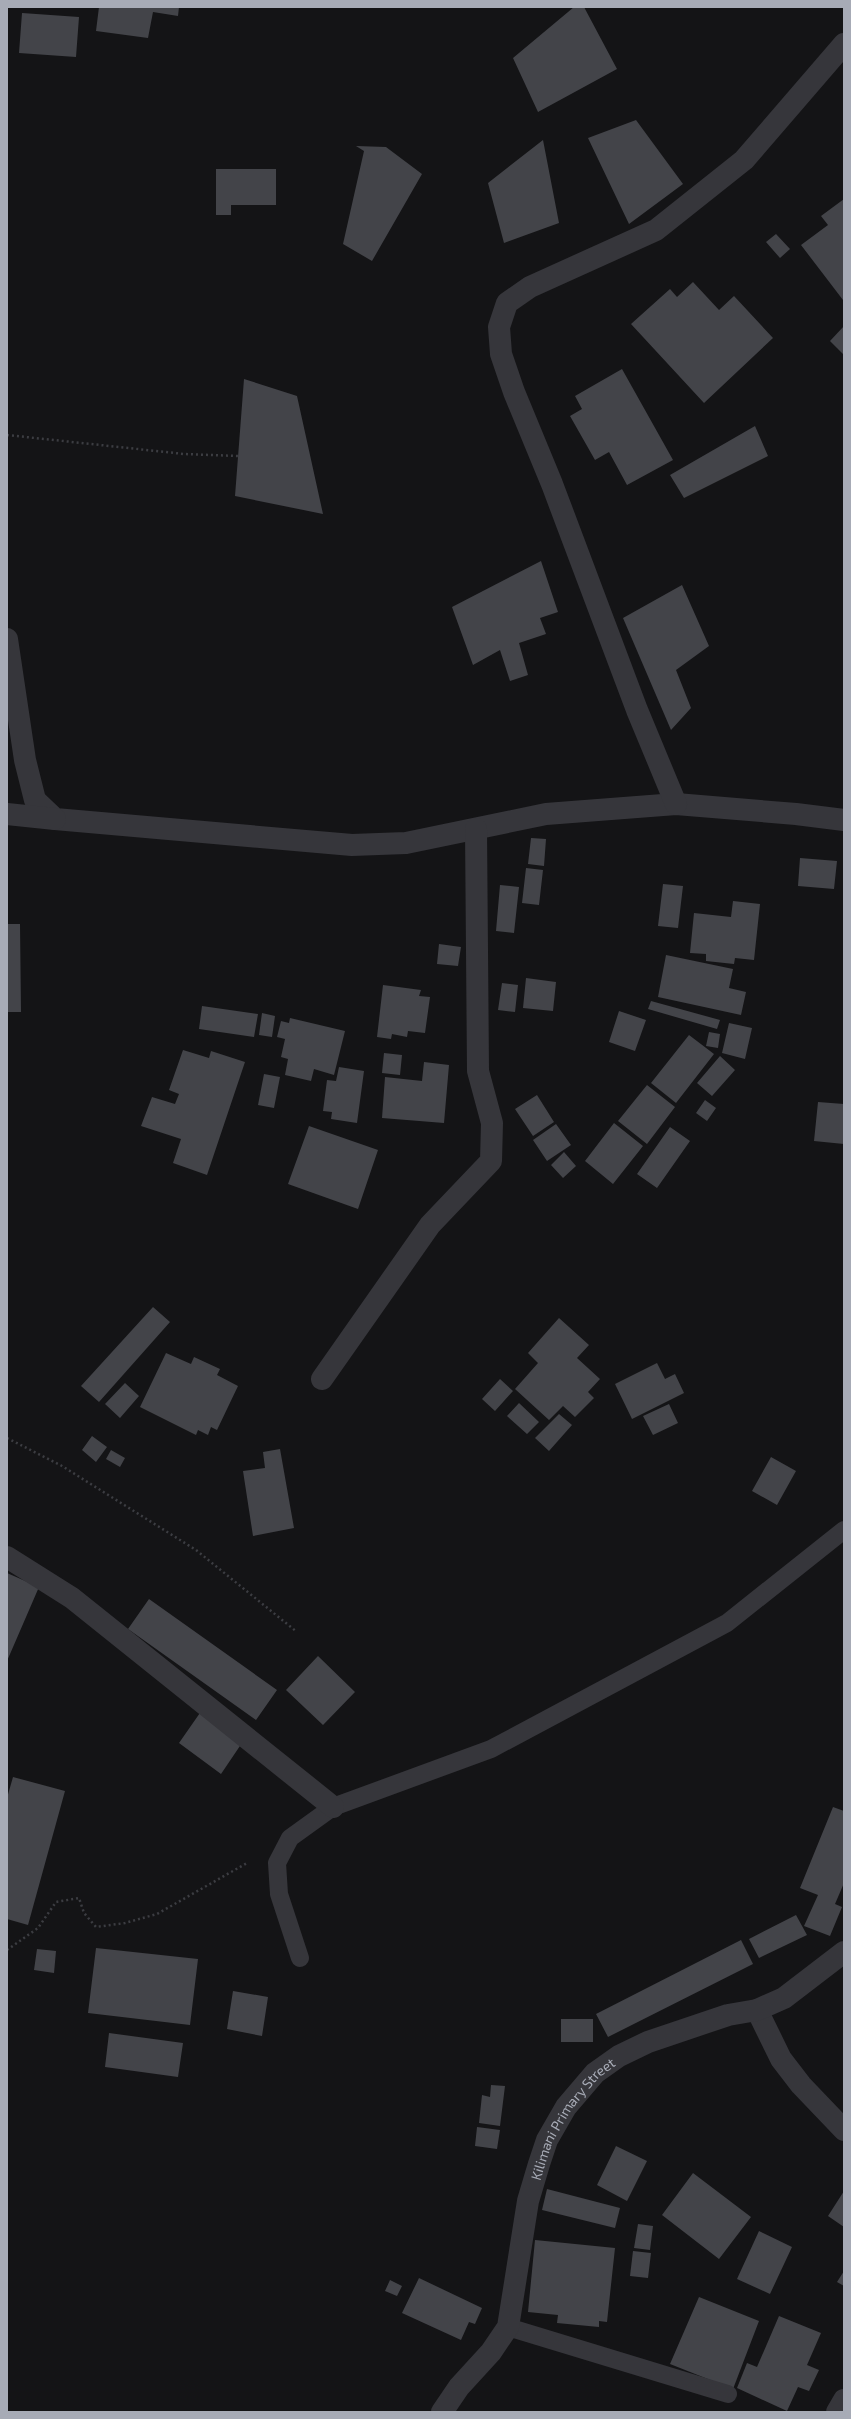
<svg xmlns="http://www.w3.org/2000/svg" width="851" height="2419" viewBox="0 0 851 2419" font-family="'Exo 2',sans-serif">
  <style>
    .building { fill: #434449 }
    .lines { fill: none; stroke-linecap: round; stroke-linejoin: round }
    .path { stroke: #3c3d42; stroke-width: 2.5; stroke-dasharray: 2 3; stroke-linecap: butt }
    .service { stroke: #36363b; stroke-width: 18 }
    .minor { stroke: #36363b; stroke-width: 22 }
    .labels { text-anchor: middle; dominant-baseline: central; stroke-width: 3.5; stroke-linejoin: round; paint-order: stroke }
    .street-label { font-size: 14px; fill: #a7abb6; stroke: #0f0f11 }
  </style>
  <rect width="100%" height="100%" fill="#141416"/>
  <!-- building -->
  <path class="building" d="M99,7h80l-1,9 -25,-4 -5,26 -52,-7z
    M574,7h10l33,62 -79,43 -25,-54z
    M22,13l57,4 -3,40 -57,-4z
    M636,120l47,64 -54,40 -41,-86z
    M543,140l16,83 -55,20 -16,-60z
    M356,146l30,1 36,27 -50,87 -29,-17 21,-93z
    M216,169h60v36h-45v10h-15z
    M844,199v101h-1l-42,-55 27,-20 -7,-9z
    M776,234l14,15 -10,9 -14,-16z
    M693,282l26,28 15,-14 39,42 -69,65 -73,-79 39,-35 7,8z
    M844,326v29l-14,-14z
    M622,369l51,91 -46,25 -18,-33 -14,8 -25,-44 12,-7 -7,-13z
    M244,379l53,17 26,118 -88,-18z
    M755,426l13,30 -84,42 -14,-23z
    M541,561l17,51 -18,6 6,16 -27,9 9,32 -18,6 -10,-31 -27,15 -21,-58z
    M682,585l27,61 -33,24 15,38 -20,22 -48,-112z
    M531,838l15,1 -2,27 -16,-2z
    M800,858l37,3 -3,28 -36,-3z
    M526,868l17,2 -4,35 -17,-2z
    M663,884l20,2 -5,42 -20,-2z
    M500,885l19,2 -5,46 -18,-2z
    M733,901l27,3 -6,56 -19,-2 -1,6 -28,-3v-7l-16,-1 4,-40 37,4z
    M7,924h13l1,88h-14z
    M439,944l22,3 -3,19 -21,-2z
    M666,955l67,14 -4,19 17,4 -5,23 -83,-18z
    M526,978l30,4 -3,29 -30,-3z
    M502,983l16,2 -3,27 -17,-2z
    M383,985l38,5 -2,6 11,1 -5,36 -17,-2 -1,6 -15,-3 -1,5 -14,-2z
    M651,1001l69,19 -3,9 -69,-20z
    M202,1006l56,8 -4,23 -55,-8z
    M619,1011l27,9 -11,31 -26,-9z
    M262,1013l13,3 -3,21 -13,-2z
    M290,1018l55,13 -11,44 -20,-6 -3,12 -26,-6 3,-16 -7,-2 4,-18 -8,-2 4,-16 8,2z
    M729,1023l23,5 -7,31 -23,-6z
    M709,1032l11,2 -2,14 -12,-2z
    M689,1035l25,19 -38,49 -25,-20z
    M183,1050l26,8 2,-7 34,11 -38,113 -34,-12 8,-24 -40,-13 11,-29 23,7 4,-10 -10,-4z
    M384,1053l18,2 -2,20 -18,-2z
    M720,1056l15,14 -23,26 -15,-13z
    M424,1062l25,3 -5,58 -62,-5 3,-41 37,4z
    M339,1067l25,4 -7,52 -26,-4 1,-7 -9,-1 4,-31 9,1z
    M264,1074l16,3 -6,31 -16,-3z
    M647,1085l28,22 -28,37 -29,-23z
    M537,1095l17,27 -21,14 -18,-27z
    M705,1100l11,8 -9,13 -11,-8z
    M818,1102l26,2v40l-30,-3z
    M614,1123l29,23 -30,38 -28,-23z
    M556,1124l15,21 -24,16 -14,-21z
    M309,1126l69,24 -20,59 -70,-25z
    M670,1127l20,14 -33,47 -20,-14z
    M564,1152l12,14 -13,12 -12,-13z
    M153,1307l17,15 -71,80 -18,-16z
    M559,1318l30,27 -12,13 23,21 -12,13 6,6 -19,19 -12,-11 -14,14 -34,-31 23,-26 -10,-10z
    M166,1353l25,11 3,-7 26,12 -3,6 21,11 -21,44 -6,-3 -3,8 -10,-5 -2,5 -56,-28z
    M657,1363l8,16 10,-5 9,19 -52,26 -17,-35z
    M500,1379l13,12 -18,20 -13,-12z
    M125,1383l14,13 -19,22 -15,-14z
    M519,1403l20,19 -12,12 -20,-18z
    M669,1404l9,19 -25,12 -10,-19z
    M559,1414l13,11 -23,26 -14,-13z
    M92,1436l15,11 -11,15 -14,-12z
    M280,1449l14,79 -41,8 -10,-65 22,-3 -2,-16z
    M111,1450l14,8 -5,9 -14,-8z
    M771,1457l25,14 -19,34 -25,-14z
    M7,1573l32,14 -32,74z
    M149,1599l128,91 -21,30 -128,-91z
    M318,1656l37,36 -32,33 -37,-35z
    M202,1710l42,30 -23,34 -42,-31z
    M13,1777l52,14 -37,134 -21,-6v-121z
    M833,1807l11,4v72l-9,21 7,3 -12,29 -26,-10 14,-31 -18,-7z
    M796,1915l11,20 -48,23 -10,-19z
    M741,1940l12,24 -145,73 -12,-23z
    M96,1948l102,11 -8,66 -102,-12z
    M37,1949l19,2 -2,22 -20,-3z
    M233,1991l35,6 -6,39 -35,-7z
    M561,2019h32v23h-32z
    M109,2033l74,10 -5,34 -73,-10z
    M491,2085l14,1 -5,40 -21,-3 3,-28 8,2z
    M477,2127l23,3 -3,19 -22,-3z
    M616,2146l31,15 -20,40 -30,-16z
    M693,2173l58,44 -32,42 -57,-44z
    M547,2189l73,19 -5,20 -73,-18z
    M844,2191v36l-16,-11z
    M638,2224l15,2 -3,24 -16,-2z
    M759,2231l33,16 -22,47 -33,-15z
    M535,2240l80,8 -8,74 -8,-1v6l-42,-4 1,-8 -30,-3z
    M633,2251l18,2 -3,25 -18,-2z
    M844,2271v15l-7,-4z
    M419,2278l63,30 -7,16 -6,-2 -8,18 -59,-27z
    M390,2280l12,6 -5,10 -12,-5z
    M699,2297l60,24 -26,68 -63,-25z
    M779,2316l42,17 -14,32 12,5 -10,21 -11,-4 -11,24 -50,-23 10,-25 10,4z"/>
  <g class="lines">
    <!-- path -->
    <path class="path" d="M7,435l177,19 54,2
      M7,1438l55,28 134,84 101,82
      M7,1950l31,-22 18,-26 23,-4 5,15 12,14 29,-4 32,-9 90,-51"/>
    <!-- service -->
    <path class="service" d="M300,1958l-21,-64 -2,-31 13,-25 43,-31 158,-58 236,-126 117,-93
      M508,2327l220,67"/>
    <!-- minor -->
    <g class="minor">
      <path d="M7,639l18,121 10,40 20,19 297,26 54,-2 140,-29 130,-10 120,10 48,6"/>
      <path d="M676,804l-39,-94 -85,-226 -38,-92 -13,-38 -2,-27 8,-24 23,-16 126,-57 88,-70 100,-116"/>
      <path d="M7,814l48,5"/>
      <path d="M322,1379l108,-154 61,-64 1,-38 -14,-52 -2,-242"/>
      <path d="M7,1557l65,41 261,209"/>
      <path d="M757,2010l24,49 20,26 43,45"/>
      <path id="s1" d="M442,2412l17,-25 32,-35 17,-25 20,-126 11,-37 8,-24 19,-33 29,-34 24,-17 29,-14 80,-27 29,-5 27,-12 60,-46"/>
      <path d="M837,2412l7,-12"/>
    </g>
  </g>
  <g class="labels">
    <!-- street labels -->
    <g class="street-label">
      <text stroke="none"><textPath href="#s1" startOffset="331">Kilimani Primary Street</textPath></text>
    </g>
  </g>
  <!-- border -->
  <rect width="851" height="2419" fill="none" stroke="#a7abb6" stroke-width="16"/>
</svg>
